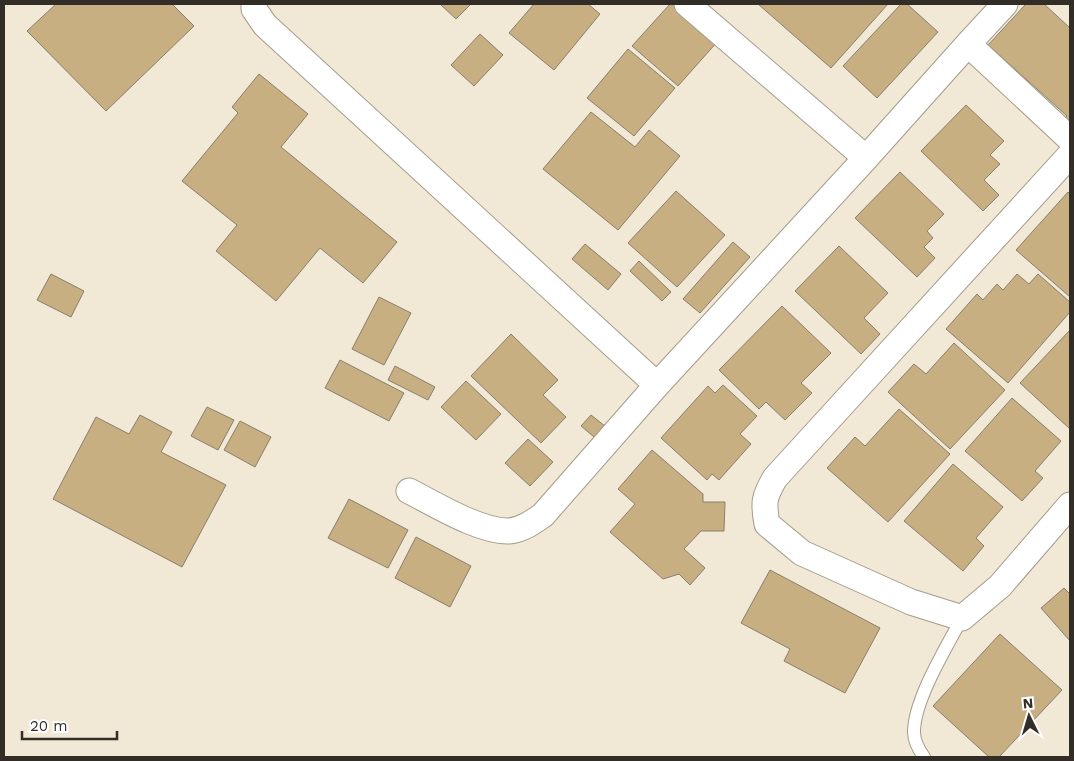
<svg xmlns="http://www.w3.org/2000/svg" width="1074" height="761" viewBox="0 0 1074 761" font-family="'Work Sans',sans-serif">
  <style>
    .building { fill: #c7af81; stroke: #877f6f }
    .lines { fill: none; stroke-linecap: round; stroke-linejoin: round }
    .service-casing { stroke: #a49c8b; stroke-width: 14 }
    .minor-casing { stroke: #a49c8b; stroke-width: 27 }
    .service { stroke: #fff; stroke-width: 12 }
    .minor { stroke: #fff; stroke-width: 25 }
  </style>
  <rect width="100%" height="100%" fill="#f1e8d6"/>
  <!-- building -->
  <path class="building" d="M56,4h116l22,22 -88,85 -79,-80z
    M440,4h31l-15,15z
    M534,4h54l12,10 -46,56 -45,-37z
    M670,4h6l42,37 -40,45 -46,-40z
    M758,4h130l-57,64z
    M901,4h6l31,28 -61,66 -34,-32z
    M1026,4h18l26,24v100l-8,-7 5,-5 -79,-71z
    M480,34l23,21 -29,31 -23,-21z
    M628,49l47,39 -41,48 -47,-38z
    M259,74l49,40 -27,33 116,95 -34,41 -43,-35 -44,53 -60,-50 21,-26 -55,-44 56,-68 -6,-6z
    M966,105l38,36 -14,14 10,9 -16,16 15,15 -16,16 -62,-60z
    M591,112l44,35 14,-17 31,26 -62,74 -75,-61z
    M900,172l44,42 -17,17 6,7 -9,9 11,11 -18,19 -62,-59z
    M676,191l49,44 -48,52 -49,-44z
    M1068,192l2,2v103l-54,-47z
    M733,242l17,15 -50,56 -17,-14z
    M585,244l36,30 -13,16 -36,-31z
    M839,246l49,47 -24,25 16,16 -19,20 -66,-63z
    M639,261l32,31 -9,9 -32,-30z
    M51,274l33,17 -13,26 -34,-17z
    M1017,274l12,10 9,-10 32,28v10l-62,71 -62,-54 31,-35 6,6 14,-16 6,6z
    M379,297l32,16 -27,52 -32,-16z
    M782,306l49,47 -30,30 11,10 -27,27 -19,-18 -7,7 -40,-39z
    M1070,330v99l-50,-46z
    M511,334l47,46 -15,15 23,22 -25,26 -70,-67z
    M954,343l51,47 -55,59 -62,-57 26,-28 12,10z
    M340,360l64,33 -15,28 -64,-33z
    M395,366l40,21 -7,13 -40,-20z
    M466,381l35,33 -25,26 -35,-33z
    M723,385l34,31 -17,18 11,10 -32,36 -7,-6 -5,6 -46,-42 47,-52 7,7z
    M1012,398l49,43 -26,30 8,7 -21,23 -57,-50z
    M207,407l27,13 -16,30 -27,-14z
    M899,409l51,45 -62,68 -61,-54 28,-31 10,9z
    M140,415l32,17 -11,20 65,33 -44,82 -129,-68 43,-82 33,17z
    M591,415l19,15 -10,12 -19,-16z
    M240,421l31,16 -16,30 -31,-17z
    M528,439l25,23 -23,24 -25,-23z
    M652,450l51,44v8h22l-1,29h-23l-17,18 21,19 -15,17 -11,-11 -16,5 -53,-47 25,-28 -17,-15z
    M953,464l50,43 -27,31 8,8 -21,25 -59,-50z
    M349,499l59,31 -20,38 -60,-30z
    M416,537l55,29 -21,41 -55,-29z
    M770,570l110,58 -35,65 -61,-32 6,-12 -49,-26z
    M1064,588l6,6v47l-29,-33z
    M1000,634l62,56 -63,67h-10l-56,-51z"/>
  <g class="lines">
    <!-- service casing -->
    <g class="service-casing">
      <path id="service" d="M924,757c-5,-7 -10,-16 -10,-25 0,-32 32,-84 48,-114"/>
    </g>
    <!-- minor casing -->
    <g class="minor-casing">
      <path id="minor" d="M254,4v5l11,16 392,360
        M968,44l37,-40
        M1070,155l-295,323c-11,19 -12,24 -8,46l35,29 109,49 51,16 38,-32 70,-81
        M866,158l102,-114 102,95
        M409,491c26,13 71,41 100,40 13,-1 24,-9 34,-16l114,-130 209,-227 -179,-154"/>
    </g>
    <!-- service -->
    <use href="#service" class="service"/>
    <!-- minor -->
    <use href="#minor" class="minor"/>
  </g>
  <!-- border -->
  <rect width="1074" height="761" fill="none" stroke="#322e27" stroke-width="10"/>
  <!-- north arrow -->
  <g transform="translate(1029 716) rotate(355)" stroke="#ffffff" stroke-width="4" paint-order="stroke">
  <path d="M0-4L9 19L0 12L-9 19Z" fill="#322e27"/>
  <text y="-8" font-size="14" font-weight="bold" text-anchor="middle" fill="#322e27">N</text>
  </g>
  <!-- scale -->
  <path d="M22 731v8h95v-8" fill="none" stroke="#322e27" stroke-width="2.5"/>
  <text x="30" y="731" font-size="15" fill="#322e27" stroke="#ffffff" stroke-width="4" paint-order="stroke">20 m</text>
</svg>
